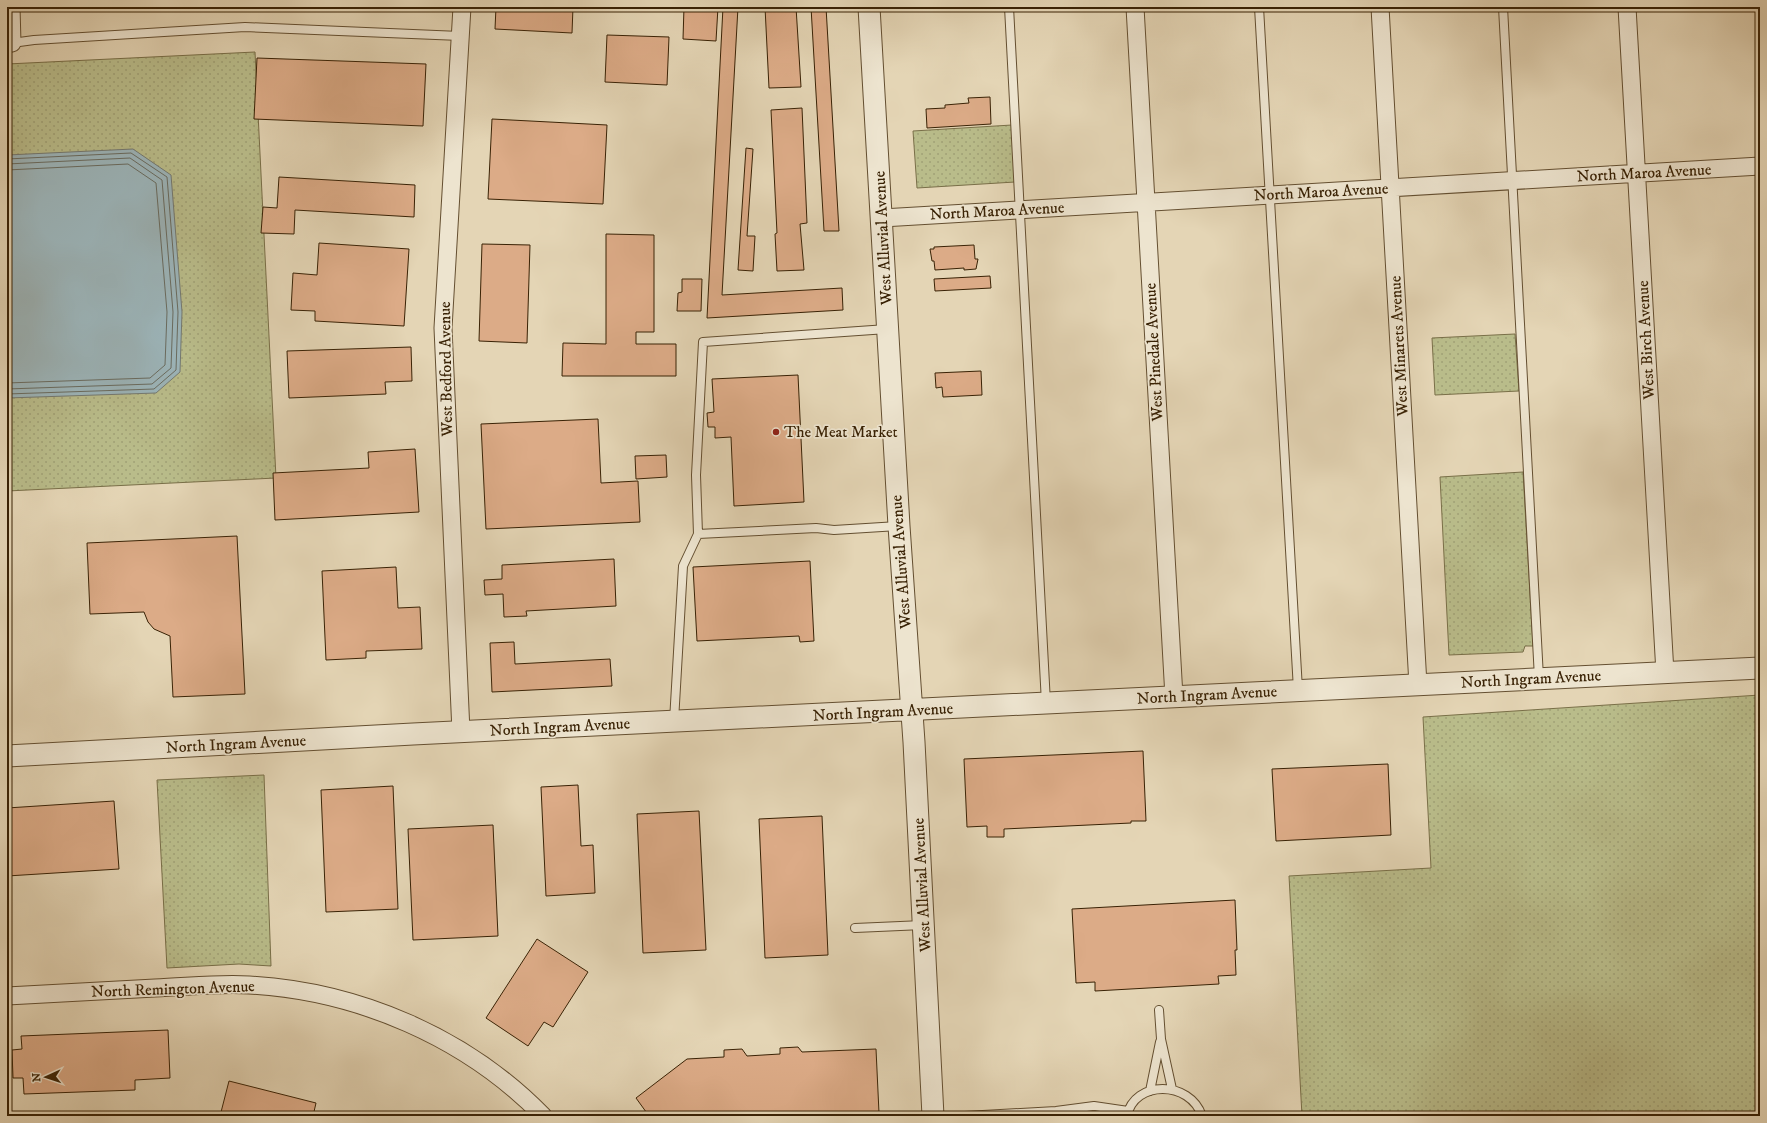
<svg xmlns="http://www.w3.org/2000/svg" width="1767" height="1123" viewBox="0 0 1767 1123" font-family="'IM FELL DW Pica',serif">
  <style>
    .grass { fill: url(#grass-dots); stroke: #796f48 }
    .water { fill: #9cb5ba; stroke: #747a72 }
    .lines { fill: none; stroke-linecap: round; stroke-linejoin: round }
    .shore { stroke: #6a6c60; stroke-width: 1 }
    .building { fill: #dcab87; stroke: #392205 }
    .service-casing { stroke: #644f31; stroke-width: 10 }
    .minor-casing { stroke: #644f31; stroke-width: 19 }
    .tertiary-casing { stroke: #644f31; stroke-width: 23 }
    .service { stroke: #ede4cf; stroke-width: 8 }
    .minor { stroke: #ede4cf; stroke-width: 17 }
    .tertiary { stroke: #ede4cf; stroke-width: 21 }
    .poi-dot { fill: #8f2418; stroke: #ede4cf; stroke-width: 1.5 }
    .labels { text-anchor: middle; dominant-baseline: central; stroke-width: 3.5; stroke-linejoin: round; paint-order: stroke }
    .street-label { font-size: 16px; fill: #392205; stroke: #ede4cf }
    .poi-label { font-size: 16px; fill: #392205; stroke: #ede4cf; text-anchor: start }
  </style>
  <defs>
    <pattern id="grass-dots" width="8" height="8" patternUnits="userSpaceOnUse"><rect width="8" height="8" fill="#b9bc8a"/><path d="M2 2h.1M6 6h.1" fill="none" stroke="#a0a176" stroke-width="1.8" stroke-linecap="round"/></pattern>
  </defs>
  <rect width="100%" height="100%" fill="#e4d5b5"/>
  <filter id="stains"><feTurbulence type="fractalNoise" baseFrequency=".005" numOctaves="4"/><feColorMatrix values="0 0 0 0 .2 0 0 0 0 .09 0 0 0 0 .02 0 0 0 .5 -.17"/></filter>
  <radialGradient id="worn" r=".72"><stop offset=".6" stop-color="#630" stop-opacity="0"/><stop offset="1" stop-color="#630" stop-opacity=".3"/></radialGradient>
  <!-- grass -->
  <path class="grass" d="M255,52l21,426 -269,13v-427z
    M1012,125l3,57 -98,6 -4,-57z
    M1515,334l4,57 -84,4 -3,-57z
    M1523,472l10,174h-8l-2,6 -74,3 -9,-178z
    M1760,695v421h-458l-13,-240 142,-8 -8,-151z
    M264,775l7,191 -32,-2 -72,4 -10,-188z"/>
  <!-- water -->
  <path class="water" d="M133,149l38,26 11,137 -2,60 -24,21 -149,5v-243z"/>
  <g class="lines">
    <!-- shore -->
    <path class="shore" d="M7,159l124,-6 36,24 11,135 -2,58 -22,19 -147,5
      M7,164l123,-6 32,22 11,132 -2,56 -19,16 -145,5
      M7,170l121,-6 28,19 11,129 -2,53 -15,13 -143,5"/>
  </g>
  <!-- building -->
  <path class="building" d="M496,7h77l-1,26 -77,-4z
    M684,7h34l-2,34 -33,-2z
    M723,7h15l-16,288 120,-7 1,22 -136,8z
    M765,7h31l5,80 -32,1z
    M811,7h15l13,224h-15z
    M607,35l62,2 -2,48 -62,-3z
    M257,58l169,6 -3,62 -169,-7z
    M990,97l1,27 -64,4 -1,-19 19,-1v-3l24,-2 -1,-5z
    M802,108l5,115 -7,1 4,46 -27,1 -2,-37 2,-1 -6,-123z
    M492,119l115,6 -4,79 -115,-5z
    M746,148l7,1 -6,87h8l-2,35 -15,-1z
    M279,177l136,8 -1,32 -119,-7 -1,24 -33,-1 2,-26 14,1z
    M606,234l48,1v97h-18v12h40v32h-114l1,-33 43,1z
    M319,243l90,6 -5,77 -89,-5v-10l-24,-1 2,-37 24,2z
    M482,244l48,1 -3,98 -48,-2z
    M974,245l1,14h3l-2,10 -12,1v-2l-29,2 -1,-9h-2l-2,-12h4v-2z
    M990,276l1,12 -56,3 -1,-12z
    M682,279h20l-1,32h-24l1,-18 4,-1z
    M411,347l1,34 -27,1 1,12 -97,4 -2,-47z
    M981,371l1,24 -39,2 -1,-10 -6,1 -1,-15z
    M798,375l6,127 -70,4 -3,-69 -16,1v-11h-7l-1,-14 7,-1 -2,-33z
    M598,419l3,64 37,-2 2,41 -154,7 -5,-105z
    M415,449l4,63 -144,8 -2,-47 96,-5 -1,-16z
    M666,455l1,22 -31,2 -1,-23z
    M237,536l8,158 -72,3 -3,-61 -16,-7 -6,-7 -4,-10 -54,2 -3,-71z
    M614,559l2,47 -90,5 1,5 -23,1 -1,-23 -18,1 -1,-15 18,-1v-14z
    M810,561l4,80 -14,1 -1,-6 -102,5 -4,-74z
    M396,567l2,41 22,-1 2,42 -56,2v7l-40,2 -4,-89z
    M514,642l1,22 95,-5 2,27 -120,6 -2,-49z
    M1143,751l3,70h-15v2l-127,6v8h-17v-11l-20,1 -3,-68z
    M1388,764l3,71 -115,6 -4,-72z
    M578,785l3,61 12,-1 2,48 -49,3 -5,-109z
    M393,786l5,123 -72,3 -5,-122z
    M114,801l5,68 -112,7v-68z
    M699,811l7,139 -63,3 -6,-139z
    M822,816l6,139 -63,3 -6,-139z
    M493,825l5,111 -85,4 -5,-111z
    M1235,900l2,50h-2l1,25 -18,1 1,8 -124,7v-9l-19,1 -4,-74z
    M537,939l51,33 -35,55 -9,-5 -16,24 -42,-28z
    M168,1030l2,48 -35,2v10l-111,4 -1,-16h-10l-1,-28 10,-1 -1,-13z
    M798,1047l4,5 74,-3 3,64 -51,3h-179l-13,-18 51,-39 37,-2v-7l18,-1 5,7 33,-2v-6z
    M229,1081l87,22 -3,13h-93z"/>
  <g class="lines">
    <!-- service casing -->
    <g class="service-casing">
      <path id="service" d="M1009,7l37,696
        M1259,7l39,683
        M1503,7l36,671
        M12,43l22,-3 211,-13 215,9
        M698,534l118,-6 18,2 64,-4
        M674,721l9,-155 15,-32 -2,-59 7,-133 184,-13
        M855,928l68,-3
        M1159,1010l2,29 11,50
        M1150,1091l10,-49
        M1061,1112l15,4
        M965,1116l91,-5 38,-5 34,5
        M1127,1116c7,-36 63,-36 75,0"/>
    </g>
    <!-- minor casing -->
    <g class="minor-casing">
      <path id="minor" d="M1135,7l39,690
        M1380,7l38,678
        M1627,7l38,666
        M7,44l5,-1 -1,-36
        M882,218l878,-52
        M461,732l-18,-404 19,-321
        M7,996c49,-3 99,-5 148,-8 31,-1 63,-5 94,-3 109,6 217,52 294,131"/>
    </g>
    <!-- tertiary casing -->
    <g class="tertiary-casing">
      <path id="tertiary" d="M869,7l30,519 15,216 19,374
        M7,756l406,-22 1347,-66"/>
    </g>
    <!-- service -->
    <use href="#service" class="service"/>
    <!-- minor -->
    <use href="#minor" class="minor"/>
    <!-- tertiary -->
    <use href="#tertiary" class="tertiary"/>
  </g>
  <!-- markers -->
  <circle class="poi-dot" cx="776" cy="432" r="4"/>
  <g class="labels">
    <!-- street labels -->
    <g class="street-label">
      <text transform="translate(1644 173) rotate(-3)">North Maroa Avenue</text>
      <text transform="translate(1321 192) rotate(-3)">North Maroa Avenue</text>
      <text transform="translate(997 211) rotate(-3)">North Maroa Avenue</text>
      <text transform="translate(883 238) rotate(-93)">West Alluvial Avenue</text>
      <text transform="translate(1646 340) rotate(-93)">West Birch Avenue</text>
      <text transform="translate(1399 346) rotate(-93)">West Minarets Avenue</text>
      <text transform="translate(1154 352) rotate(-93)">West Pinedale Avenue</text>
      <text transform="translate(446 369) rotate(-91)">West Bedford Avenue</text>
      <text transform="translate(901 562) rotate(-94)">West Alluvial Avenue</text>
      <text transform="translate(1531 679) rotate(-3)">North Ingram Avenue</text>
      <text transform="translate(1207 695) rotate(-3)">North Ingram Avenue</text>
      <text transform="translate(883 712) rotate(-3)">North Ingram Avenue</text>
      <text transform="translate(560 727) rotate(-3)">North Ingram Avenue</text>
      <text transform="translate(236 744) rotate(-3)">North Ingram Avenue</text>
      <text transform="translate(922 885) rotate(-93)">West Alluvial Avenue</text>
      <text transform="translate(173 989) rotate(-2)">North Remington Avenue</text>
    </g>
    <!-- poi labels -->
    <g class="poi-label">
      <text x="784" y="432">The Meat Market</text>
    </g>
  </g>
  <!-- margin -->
  <rect width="1767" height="1123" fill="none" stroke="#e4d5b5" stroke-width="24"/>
  <rect x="8" y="8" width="1751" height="1107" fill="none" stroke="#392205" stroke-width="2"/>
  <rect x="12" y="12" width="1743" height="1099" fill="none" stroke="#392205"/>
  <!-- north arrow -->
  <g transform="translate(46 1077) rotate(267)" stroke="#ede4cf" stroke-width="3" paint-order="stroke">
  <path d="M0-3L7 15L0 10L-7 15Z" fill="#392205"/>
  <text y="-6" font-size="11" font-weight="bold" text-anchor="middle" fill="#392205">N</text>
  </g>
  <rect width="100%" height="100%" filter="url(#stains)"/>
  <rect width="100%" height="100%" fill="url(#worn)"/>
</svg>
